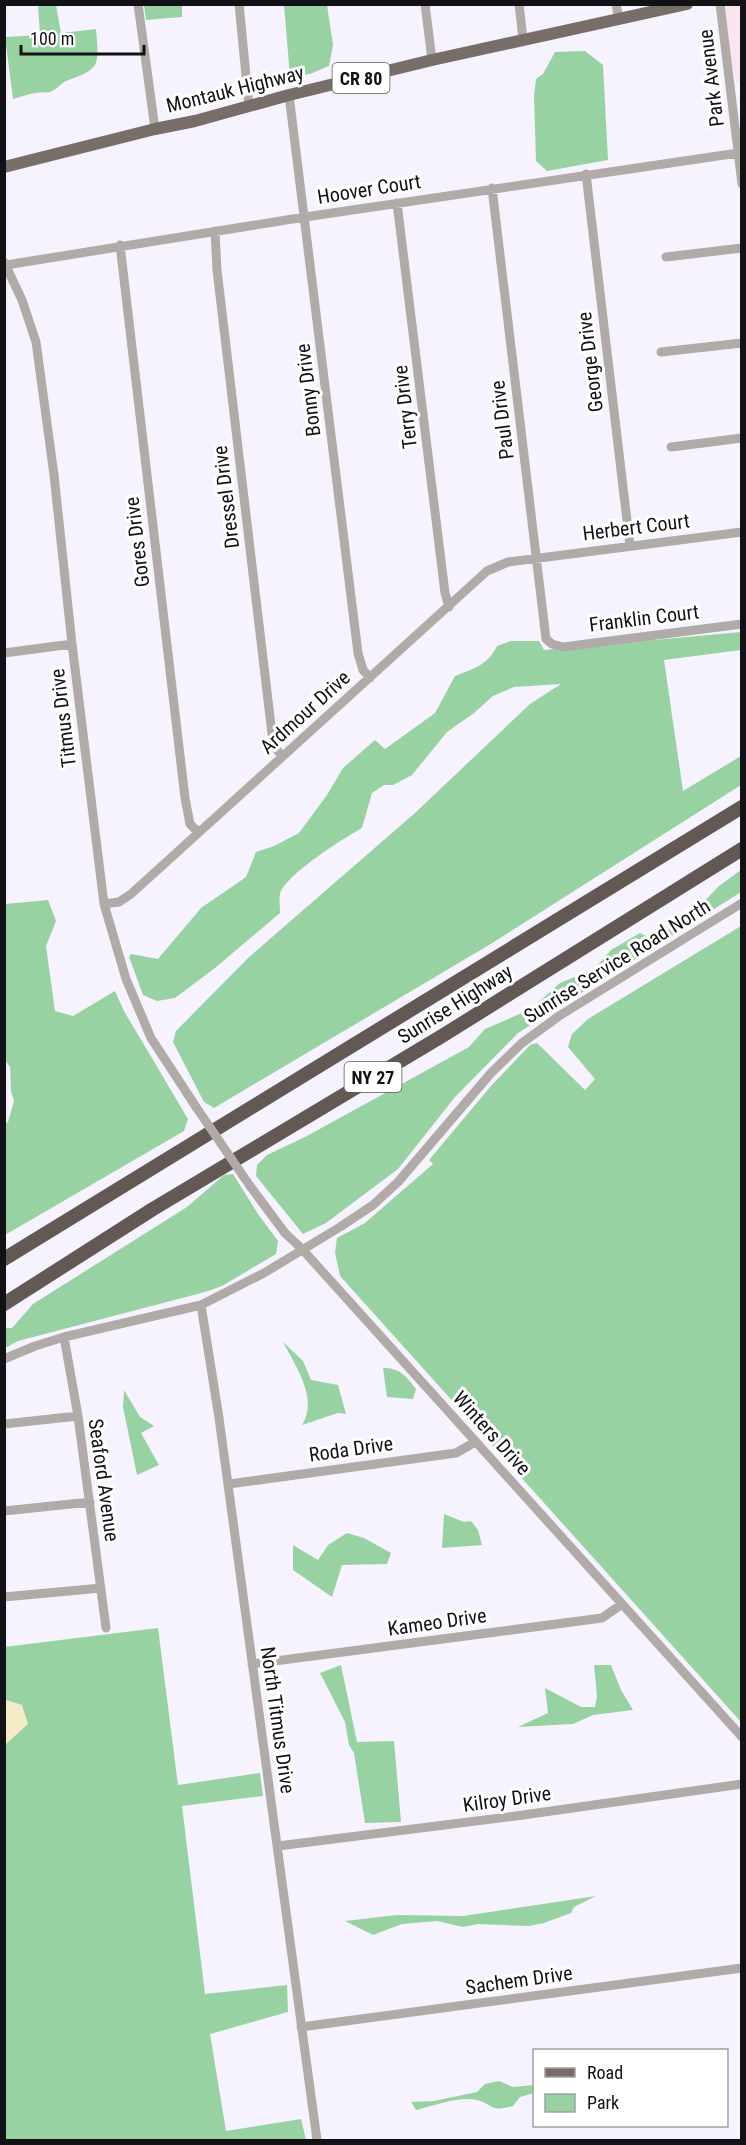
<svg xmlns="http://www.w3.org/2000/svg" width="746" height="2145" viewBox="0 0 746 2145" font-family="'Roboto Condensed',sans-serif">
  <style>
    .commercial { fill: #fbe3ef }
    .green { fill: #99d2a2 }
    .sand { fill: #f5ebc6 }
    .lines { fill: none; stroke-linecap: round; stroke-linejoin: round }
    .minor { stroke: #b0aba9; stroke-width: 9 }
    .major { stroke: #776e6a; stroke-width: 12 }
    .highway { stroke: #625954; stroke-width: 14 }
    .minor-bridge { stroke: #b0aba9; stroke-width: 9 }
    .labels { text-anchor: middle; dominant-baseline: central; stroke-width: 6; stroke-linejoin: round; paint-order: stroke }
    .shield { fill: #fff; stroke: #59585b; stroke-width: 1.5 }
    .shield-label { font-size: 18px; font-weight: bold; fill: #121115 }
    .street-label { font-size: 20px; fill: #121115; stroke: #fff }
  </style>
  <rect width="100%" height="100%" fill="#f6f3fe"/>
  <!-- commercial -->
  <path class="commercial" d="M721,5h20v76l-5,1z"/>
  <!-- green -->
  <path class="green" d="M38,5h18l5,28 35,-4c3,37 5,40 -30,52 -6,3 -10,9 -16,11 -4,1 -10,0 -14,1 -8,1 -16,4 -23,6l-8,-62 35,-2z
    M144,5h38v12l-36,3z
    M284,5h43l6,40 -4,21 -19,8 -20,2z
    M585,51l18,14 5,95 -61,11 -11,-10 -2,-65 2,-17 7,-5 12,-22z
    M741,632v18l-77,10 19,131 58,-35v29l-252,160 -275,163 -10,-6 -31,-60 3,-11 72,-73 167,-145 115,-109 31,-20 -47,3 -21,9 -19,17 -27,19 -35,43 -19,10h-9l-12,8 -10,35c-18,10 -77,47 -82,66 -1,5 0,13 0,19l-65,55 -40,30 -18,3 -14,-6 -14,-38 2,-3 27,5 43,-51 45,-31 10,-25 18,-6 25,-13 28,-38 16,-27 32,-28 10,9 50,-36 20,-37c18,-7 33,-11 42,-30l14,-5h28l5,9z
    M741,870v22l-223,141 -63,64 -57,72 -72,54 -23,11 -47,-58 1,-11 10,-10 38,-18 164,-90 16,-18 46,-20 29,-26 34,-14 17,-19 29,-17 8,4 27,-10 18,-14 26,-27z
    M48,900l8,21 -10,25 9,65 18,5 42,-25 9,20 64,108 -4,12 -179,104v-112l3,-1 6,-21 -3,-10 -1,-24 -6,-8 1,-155z
    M741,926v796l-401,-446 -5,-24 2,-14 28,-15 68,-59 -4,-4 62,-74 39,-41 7,-2 48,47 10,-11 -27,-32 4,-13 16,-15z
    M233,1174l25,40 20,27 -2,13 -54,32 -17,6 -187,49 -13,7v-20h7l21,-24 154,-97 37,-32z
    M283,1342l20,19 8,19 27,5 8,29 -8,-1 -36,12c17,-26 -7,-60 -19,-83z
    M383,1368c17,0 23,8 33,21l-3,10 -26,-2z
    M124,1390l16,27 14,9 -13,7 18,32 -22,10 -14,-68z
    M444,1514l20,8 7,-1 7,9 4,15 -40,3z
    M347,1533l17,5 27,15 -4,11 -45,1 -10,32 -39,-27v-25l25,15 10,-15z
    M158,1628l20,157 82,-12 3,23 -81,10 23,188 82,-9 1,27 -78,22 16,97 75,-12 5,21h-301v-396l17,-39 -17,-5 -1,-53z
    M341,1665l16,77 37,-1 7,81 -36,1 -11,-70 -5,-8 -4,-23 -25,-49z
    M594,1665h17l10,25 12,20 -40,5 -20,9 -55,3 30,-14 -3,-25 36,19h14l2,-11z
    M596,1896l-22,11 -3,6 -27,10 -15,3 -51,-2 -15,3 -26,-6 -35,3 -29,11 -28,-14 52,-6 66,1z
    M499,2081l14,6 21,-2v8l-14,4 -7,9c-25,6 -16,0 -36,-6 -17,-4 -44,6 -61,10l-5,-8 23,-1 43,-9 8,-8z"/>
  <!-- sand -->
  <path class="sand" d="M4,1700l18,5 6,19 -22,20z"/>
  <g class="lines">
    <!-- minor -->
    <path class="minor" d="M138,4l17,125
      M239,4l10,102
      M425,4l7,56
      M519,4l4,35
      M616,4l3,15
      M720,4l22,180
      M289,95l69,558 5,17 7,8
      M586,174l44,372
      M492,188l54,451 6,5 11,3 179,-23
      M397,203l48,390 4,14
      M215,231l2,39 55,464 4,14 6,9
      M120,245l65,553 5,26 8,8
      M666,257l76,-9
      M4,262l18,38 14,42 18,133 18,169 32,260 22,75 25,59 45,69
      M6,265l299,-48 433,-64
      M661,352l81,-9
      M671,447l71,-9
      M4,653l68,-9
      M104,904l15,-2 12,-8 356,-323 21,-9 234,-30
      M250,1186l35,47 17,16 440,488
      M201,1305l18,113 98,722
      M64,1337l14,79 28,212
      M4,1359l31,-13 29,-9 137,-32 63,-32 76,-46 33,-22 25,-23 93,-109 31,-30 37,-27 183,-113
      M4,1424l74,-8
      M229,1484l227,-31 19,-11
      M4,1511l86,-9
      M4,1597l97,-9
      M252,1664l350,-46 20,-14
      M278,1846l238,-30 226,-32
      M301,2027l441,-59"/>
    <!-- major -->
    <path class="major" d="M4,167l151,-38 40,-8 94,-26 143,-35 255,-56"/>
    <!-- highway -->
    <path class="highway" d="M4,1259l738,-452
      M4,1304l149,-95 289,-173 300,-187"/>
    <!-- minor-bridge -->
    <path class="minor-bridge" d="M196,1107l54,79"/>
  </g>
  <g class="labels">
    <!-- shield labels -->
    <g class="shield">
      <rect x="332.5" y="63" width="57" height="30" rx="4.5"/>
      <rect x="344.5" y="1062" width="57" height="30" rx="4.5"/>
    </g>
    <g class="shield-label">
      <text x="361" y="78">CR 80</text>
      <text x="373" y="1077">NY 27</text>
    </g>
    <!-- street labels -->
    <g class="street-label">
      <text transform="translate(711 78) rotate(-97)">Park Avenue</text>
      <text transform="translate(235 89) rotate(-14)">Montauk Highway</text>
      <text transform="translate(369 189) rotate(-9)">Hoover Court</text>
      <text transform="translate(590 362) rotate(-97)">George Drive</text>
      <text transform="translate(308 390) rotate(-97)">Bonny Drive</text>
      <text transform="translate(405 407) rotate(-97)">Terry Drive</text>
      <text transform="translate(502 420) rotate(-97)">Paul Drive</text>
      <text transform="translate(226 497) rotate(-97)">Dressel Drive</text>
      <text transform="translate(636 527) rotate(-7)">Herbert Court</text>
      <text transform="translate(137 542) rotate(-97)">Gores Drive</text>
      <text transform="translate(644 618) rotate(-7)">Franklin Court</text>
      <text transform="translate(305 712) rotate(-42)">Ardmour Drive</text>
      <text transform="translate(63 718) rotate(-97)">Titmus Drive</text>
      <text transform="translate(617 961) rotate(-32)">Sunrise Service Road North</text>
      <text transform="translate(455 1004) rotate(-32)">Sunrise Highway</text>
      <text transform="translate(492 1433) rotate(48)">Winters Drive</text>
      <text transform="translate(351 1449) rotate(-8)">Roda Drive</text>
      <text transform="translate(104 1480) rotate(82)">Seaford Avenue</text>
      <text transform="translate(437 1622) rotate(-8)">Kameo Drive</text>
      <text transform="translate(278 1720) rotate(82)">North Titmus Drive</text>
      <text transform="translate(507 1799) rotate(-8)">Kilroy Drive</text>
      <text transform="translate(519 1980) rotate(-8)">Sachem Drive</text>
    </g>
  </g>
  <!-- border -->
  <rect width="746" height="2145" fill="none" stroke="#121115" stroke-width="12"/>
  <!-- legend -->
  <rect x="533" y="2049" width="195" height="78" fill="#ffffff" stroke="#a0a0a1" stroke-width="1.5"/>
  <rect x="545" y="2068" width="30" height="9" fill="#776e6a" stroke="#a0a0a1" stroke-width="1.5"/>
  <text x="587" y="2079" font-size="18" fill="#121115">Road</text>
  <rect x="545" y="2094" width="30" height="18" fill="#99d2a2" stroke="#a0a0a1" stroke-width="1.5"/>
  <text x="587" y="2109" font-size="18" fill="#121115">Park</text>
  <!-- scale -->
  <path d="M21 45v9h123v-9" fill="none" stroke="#121115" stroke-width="3"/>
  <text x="30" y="45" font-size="18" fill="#121115" stroke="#ffffff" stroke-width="4.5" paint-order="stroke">100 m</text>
</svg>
